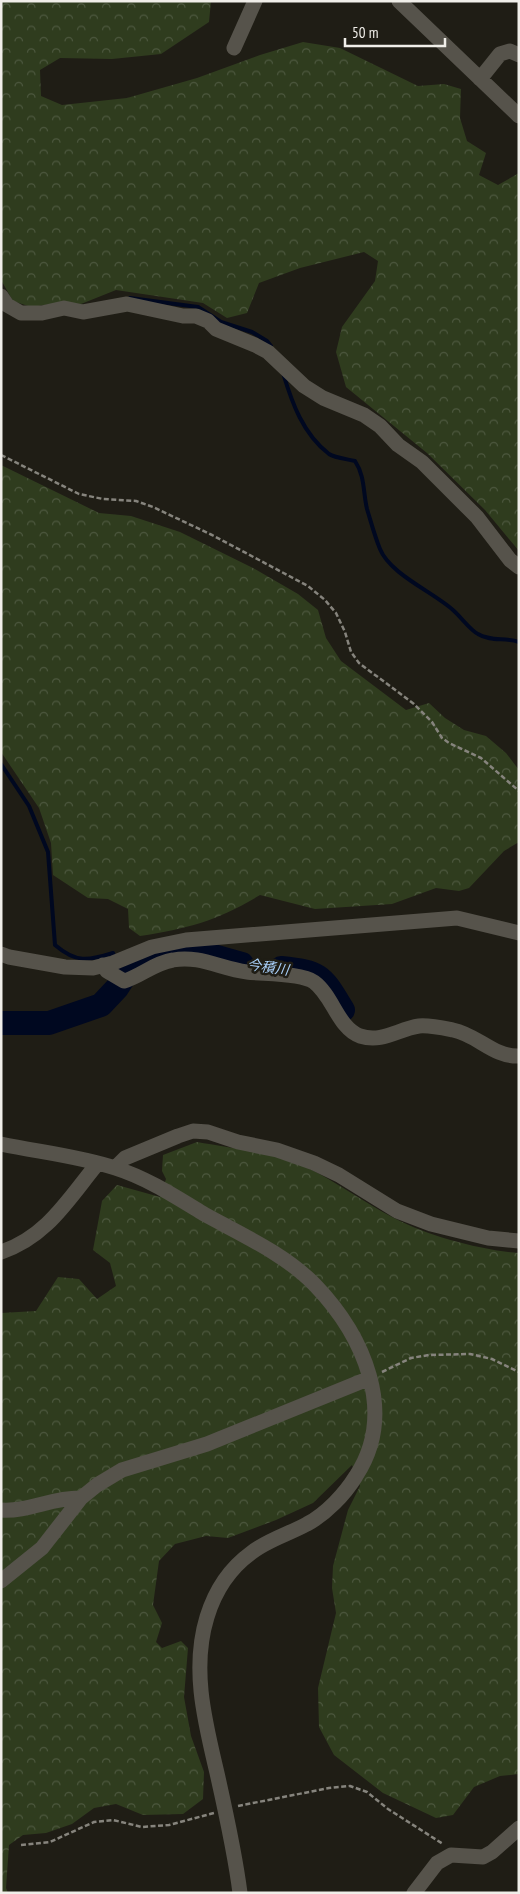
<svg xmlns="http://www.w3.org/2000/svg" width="520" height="1894" viewBox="0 0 520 1894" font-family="'PT Sans Narrow','Noto Sans JP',sans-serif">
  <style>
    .forest { fill: url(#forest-crowns) }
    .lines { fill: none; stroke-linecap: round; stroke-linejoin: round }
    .stream { stroke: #000820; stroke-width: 4 }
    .river { stroke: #000820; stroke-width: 24 }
    .path { stroke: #86847d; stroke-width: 2.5; stroke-dasharray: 5 2.5; stroke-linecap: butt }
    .minor { stroke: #56534b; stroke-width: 15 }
    .labels { text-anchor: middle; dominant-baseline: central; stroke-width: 5; stroke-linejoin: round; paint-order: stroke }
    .water-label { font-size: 14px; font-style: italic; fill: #a9d0fa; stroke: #1f1d15 }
  </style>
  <defs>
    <pattern id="forest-crowns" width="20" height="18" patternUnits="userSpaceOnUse" patternTransform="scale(1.25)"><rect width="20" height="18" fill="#2f3c1e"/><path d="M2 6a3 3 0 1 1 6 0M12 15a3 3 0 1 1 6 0" fill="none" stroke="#4d583f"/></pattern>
  </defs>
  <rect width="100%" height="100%" fill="#1f1d15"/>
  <!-- forest -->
  <path class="forest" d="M1,1h210l-2,21 -48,32 -49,5 -52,-1 -20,12 1,26 21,9 65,-7 70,-20 63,-23 43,-13 37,6 78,38 26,-2 17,5 -1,29 7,23 19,12 -7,22 19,10 21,-12v378l-34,-41 -58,-57 -81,-66 -10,-35 6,-25 33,-46 3,-20 -14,-9 -64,16 -41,15 -12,30 -20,5 -24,-15 -87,-13 -35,14 -22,-1 -28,4 -18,-6 -12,-21z
    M1,465l98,48 32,3 49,16 73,36 45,26 20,16 8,28 15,23 65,49 23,-7 16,15 19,12 22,6 20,17 13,17v72l-15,9 -35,37 -10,3 -23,-3 -44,16 -77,5 -55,-14c-43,26 -71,33 -120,41l-11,-8 -1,-19 -20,-10 -20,-1 -35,-23 -2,-32 -12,-35 -38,-56z
    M197,1142c34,6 80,11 111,26 30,15 57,35 86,50 34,18 86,32 125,35v521l-19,2 -26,11 -21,28 -17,3 -53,-25 -49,-38 -15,-28 -1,-39 18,-75 -4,-25 1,-22 15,-56 12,-24 -8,-21 -39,38 -37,17 -48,18 -22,-2 -31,8 -16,17 -6,44 9,18 -6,19 6,6 19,-7 7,7 -4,49 7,39 13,36 -1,27 -20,15 -40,1 -27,-11 -22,4 -22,16 -26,9 -23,2 -14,10 -3,43 2,5h-7v-580l35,-2 22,-34 21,2 18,20 19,-13 -6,-23 -17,-13 9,-49 15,-16 43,12 6,-18 -4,-8 1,-16z"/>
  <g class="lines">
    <!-- stream -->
    <path class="stream" d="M130,298l68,9 23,15 31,10 15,9 4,5
      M283,373c9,30 20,61 46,81 6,4 18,5 26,7 10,15 8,31 12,48 4,13 8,28 13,40 10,25 53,43 73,61 7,6 18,21 25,24 13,8 27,3 41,8
      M1,764l28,42 19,46 7,93c21,18 33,16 58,8l2,5
      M119,969l9,2"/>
    <!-- river -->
    <path class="river" d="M281,968c41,4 41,8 62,42
      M1,1023h48l52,-18 16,-17 11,-17 20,-10 33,-9 22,1 39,11"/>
    <!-- path -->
    <path class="path" d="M1,455l78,39 24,5 33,2 17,6 59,28 96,51 17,14 11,13 9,19 6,20 8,11 55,41 18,18 10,16 7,5 32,15 38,33
      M382,1372l29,-14 18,-3 41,-1 22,5 27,13
      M238,1806l91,-18 21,-2 17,6 21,17 55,35
      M21,1845l29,-3 44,-20 19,-2 29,7 27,-2 45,-12"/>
    <!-- minor -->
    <path class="minor" d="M399,1l120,115
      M234,48l21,-47
      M480,79l20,-25 10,-3 9,4
      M1,296l6,9 14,8h21l22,-5 19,4 44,-8 56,12h13l12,5 8,8 39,16 13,7 36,34 19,12 41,17 16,11 18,19 24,17 55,55 33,43 9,7
      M1,954l8,3 56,10 28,1 20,-5 39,-16 34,-7 271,-22 62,15
      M103,965l4,6 17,10c17,-5 30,-18 49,-21 27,-5 48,9 74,12 16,2 55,1 67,10 19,14 24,46 46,54 23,7 38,-7 59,-10 10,-1 24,2 34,4 25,5 40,27 66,26
      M1,1144c38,8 78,12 114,24 32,10 61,29 89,46 38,21 81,40 111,71 48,50 83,127 41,191 -11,18 -30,38 -49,48 -18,10 -40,16 -56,29 -22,16 -36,38 -44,64 -16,52 -2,105 10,156 9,40 18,80 23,120
      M115,1168l10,-10 53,-22 15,-5 15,1 30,10 39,8 37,13 25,12 58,36 34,13 57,14 31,3
      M1,1252c46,-15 68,-54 97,-89
      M1,1510c27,2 52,-13 80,-12
      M1,1581l41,-33 39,-50 16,-13 25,-15 85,-26 163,-66
      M414,1893l23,-30 14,-8 32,2 9,-5 27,-24"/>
  </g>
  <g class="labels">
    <!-- water labels -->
    <g class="water-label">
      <text transform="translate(268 967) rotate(8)">今積川</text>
    </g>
  </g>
  <!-- border -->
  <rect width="520" height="1894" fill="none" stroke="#f0eee9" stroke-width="5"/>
  <!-- scale -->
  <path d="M345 38v8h100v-8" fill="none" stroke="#f0eee9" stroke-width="2.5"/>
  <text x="352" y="38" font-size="15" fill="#f0eee9" stroke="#1f1d15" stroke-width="4" paint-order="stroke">50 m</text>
</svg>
